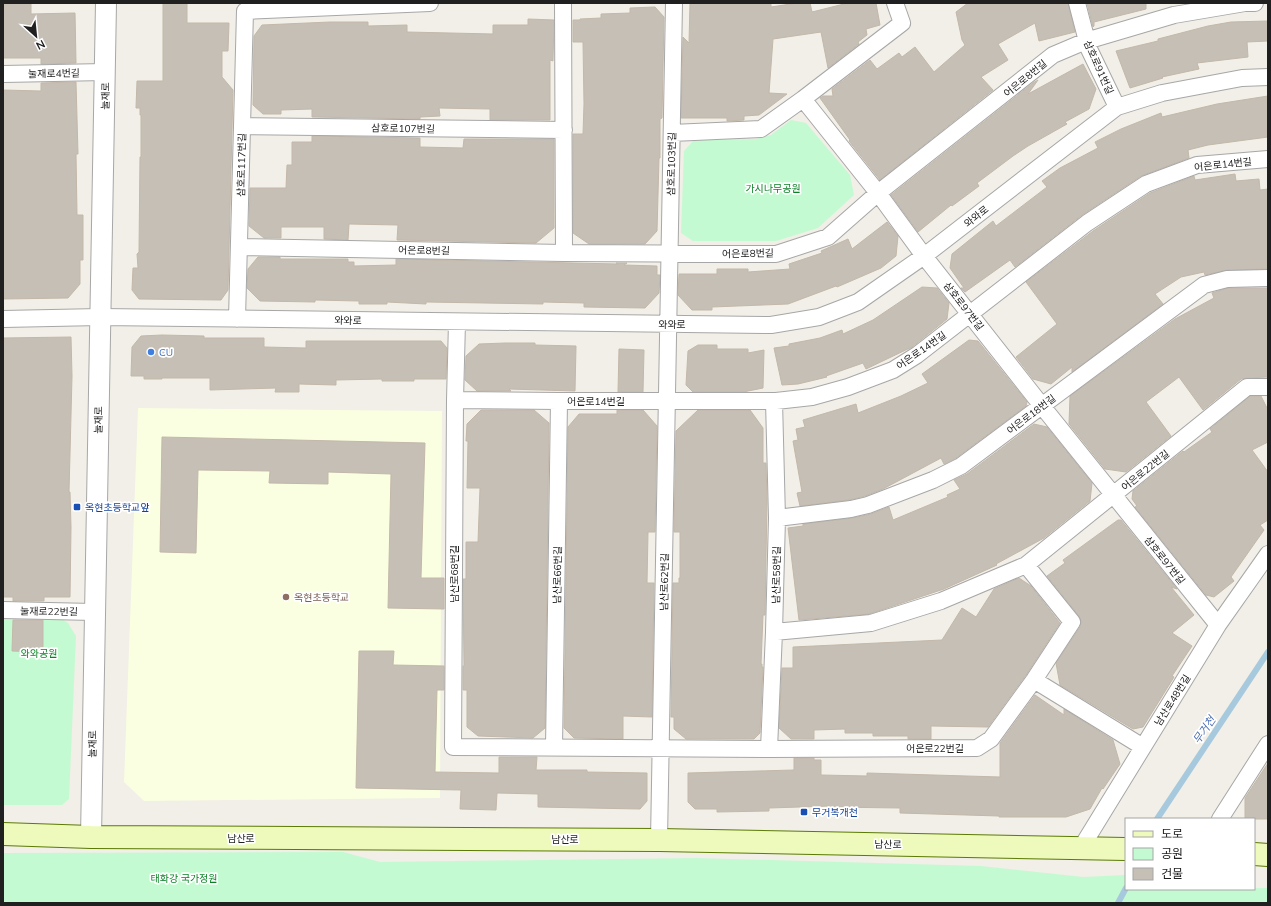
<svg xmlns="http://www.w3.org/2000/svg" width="1271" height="906" viewBox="0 0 1271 906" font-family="Mulish,'Noto Sans KR',sans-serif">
	<rect width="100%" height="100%" fill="#f1efe7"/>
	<path fill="#faffe1" d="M138,408L442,411L440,798L144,801L124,782Z"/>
	<path fill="#c4fad1" d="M791,120L806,123L850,175L854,195L818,228L776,241H693L681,233L684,151L694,140L756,139L771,135Z
		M57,616L68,623L76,636L69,799L62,805H3V617Z
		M343,852L380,862L696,858L981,866L1083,877L1126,875V889L1268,888V903H3V853Z"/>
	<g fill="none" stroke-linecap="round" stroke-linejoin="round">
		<path stroke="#a7c9de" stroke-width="6" d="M1157,819L1268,652
			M1118,903L1126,888"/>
	</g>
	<path fill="#c6bfb6" stroke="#c3b8a9" d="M3,3H31V14L75,13L76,63L41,64V58H3Z
		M163,3H187V23H229L228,51H222V77L233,90L228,290L221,300L139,299L132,290L133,268H138L137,254L139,252L140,157H141V115H140V108H136L137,81H163Z
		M690,3H771V7L797,3H810L812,12L848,3H876L880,25L866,29L867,35L858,42L859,44L828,68L821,32L773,39L769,93L787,94L759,115L744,116V120L727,121V118H681L683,37L689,43Z
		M968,3H1068L1075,32L1039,41L1035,23L998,44L1008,60L981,77L993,90L880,180L849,141L850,140L820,98L823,96H833L832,89L870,60L877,69L899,53L902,57L915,47L934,72L965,45L962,40L956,12Z
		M1087,3H1146V9L1094,22V26L1093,27Z
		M655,7L664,17L662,118L660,119V158H659L657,231L645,244H589L573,233V134H583L584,104L583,42H573V20H580V19L601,18V14L630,13V8Z
		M528,19L554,20L553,61L550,60V120H490V109L439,108L440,116L420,117V119L312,117V109L281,110V114H263L253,105L254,36L262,25L330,22H368V26L407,25V32L493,34V25H528Z
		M1268,21V41L1247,42L1248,57L1197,63L1199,69L1162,77L1163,78L1130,88L1116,51L1158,41V39L1208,26L1231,22Z
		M1083,64L1096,89L1089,109L1065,122L1067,124L1028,146L1013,156L977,183L979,186L952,206L951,205L918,232L891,195L1033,83L1038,80L1028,94Z
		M76,82L78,154H76L77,215H83V260H80V284L68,298L3,299V90L41,91V83Z
		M1268,96V137L1208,145L1188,150L1189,158L1141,176L1082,215L1015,267L1010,260L965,292L961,288H964L950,268L952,254L993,221L996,226L1047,187L1042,181L1060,168L1098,148L1095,142L1121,129L1161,113L1162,117L1217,104Z
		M312,136L420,138V147L463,148L464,139H554V228L536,243L397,240L398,225L349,224L348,240L324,239V227H281V238H264L249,226L250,188H286L287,165H292V142H312Z
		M1235,174L1236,181L1259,179L1260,190L1268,189V269L1227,270L1205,275L1204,272L1181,277L1155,294L1163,304L1072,372V367L1051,384L1033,379L1016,357L1057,324L1026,282L1093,231L1150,193L1194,176L1195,180Z
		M887,222L898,236L896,256L881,268L837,287L836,286L788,304L712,307V310H692L678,295L679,274H717V269H748V272L790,269L789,264L822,253L821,251L848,239L852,249Z
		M258,257H280V259H348V262H354V266L396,265V259L618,264L616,263H627L624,265L657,266V275H660L659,293L645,308L584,307V303L543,302V304L426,302V304L387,302V304H359V301L315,300V302L260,301L247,288L248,269Z
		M922,287L937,288L949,303L947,319L912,347L866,369L863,363L826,376L827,377L798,384L782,385L774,348L789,346V344L820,338L842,330L843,334L873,320Z
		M1228,288H1268V377L1247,378L1241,379L1203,410L1179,377L1146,402L1171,436L1126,472L1105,469L1069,424L1070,396L1175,319L1214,298L1212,293Z
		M162,335L204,336V338H264V347L306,348V341H441L447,348L446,379H414V381H382V379L336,380V385L299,384V392H275L276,388L210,390V378H162V379H144V376H131L132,347L141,336Z
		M71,337L72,376L69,492H70L71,527L70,597H44V601H13V597H3V338Z
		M969,340L978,341L1027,402L1026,406L956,458L944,464L941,458L883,489L865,496L849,500L800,506L797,493L802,492L793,441L798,440L796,429L805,427L803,420L856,404L858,413L901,396L928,383L922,374Z
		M505,343H535V345L576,346L575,391L509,389L511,391H477L465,380L466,356L479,344Z
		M698,345H717V349H748V353L764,350L763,388L743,392H693L686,385L688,351Z
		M619,349L644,350L643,392H618Z
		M1250,396H1261L1268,410V442L1252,450L1268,472V520L1260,525L1264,530L1231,577L1234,581L1214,597L1206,595L1135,507L1137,506L1132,499L1133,491L1183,451L1184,452L1212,432L1210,429Z
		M481,410H534L549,423L545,728L533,738L478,736L467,727V690H463V666H464L463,579H466V542H478L480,488H467L468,441H466L467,424Z
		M617,410H643L657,426L655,532H648L647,583H654L652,717L623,716V739L574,738L564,728L568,427L579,414H617Z
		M698,410H750L763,428V463H766L767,502L765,615H763L761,664H762V667H763L760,733L754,739H686L674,729V717H671L673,583H679V578H680V532H674L676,431Z
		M1034,424L1047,427L1092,483L1090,501L1044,538L996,564L997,565L944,589L869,614L799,620L788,528L803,526V524L853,518L871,514L889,507L893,520L948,497L947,495L960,489L954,480L967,474Z
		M162,437L425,443L421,578H444V609L388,608L391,474L328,472V484L269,483L270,471L198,470L196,553L160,552Z
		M1118,520H1121L1177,589L1171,587L1194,615L1172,633L1192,646L1172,676L1174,677L1143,727L1133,729L1060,685L1056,663L1080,627L1081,621L1079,616L1047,576L1065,563L1063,560Z
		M1019,578L1031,586L1060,623L1026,675L988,727L931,726V739H908V736H873V733H845V729L814,730V739H791L779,728L782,668H793V647L942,640L962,608L976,617L994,589Z
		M13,620H43V652L12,651Z
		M359,651H394L393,665L444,666V690H437L435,772L499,773V757H537L536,770H587V772L647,773V801L640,809L538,807V794L497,793L496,810L460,809L461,790L356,788Z
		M1035,695L1064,715V709L1113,740L1120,764L1103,789L1102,788L1090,809L1066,817H999V816L900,813V808L830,807V806L769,808V811L717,812V809H695L688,802V773L794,770V758H814V760H821V775L867,776V773L1000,777V743Z
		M1268,763V819H1245V798Z"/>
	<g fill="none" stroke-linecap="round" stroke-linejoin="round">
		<g stroke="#a7a7a7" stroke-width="18">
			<path id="minor" d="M563,3L564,253
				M1077,3L1089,49L1117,107
				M3,74L105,72
				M803,99L878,193L924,256L1042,406L1218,625
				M242,126L564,130
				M672,133L761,129L803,99L902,23L895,3
				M239,247L564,253L776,254L828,237L878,193L1053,55L1086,41L1174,15L1245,3H1255
				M3,319L100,317L771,325L819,317L858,302L924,256L1117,107L1162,93L1242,78L1268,77
				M237,319L245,11L430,3
				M457,322L455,400L453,747L769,749L977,748L991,739L1034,680L1072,622L1026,565
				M455,400L559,401H776L812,397L848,387L893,370L917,355L1087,223L1146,184L1197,165L1268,159
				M777,518L851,509L868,505L933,480L961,466L1204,285L1227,279L1268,278
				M3,610L94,612
				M774,632L871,623L941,601L1026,565L1247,387H1268
				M1034,680L1143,747
				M554,748L559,401
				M769,749L774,632L777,518L774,401
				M1220,819L1268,744
				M659,840L674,3
				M1081,848L1218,625L1268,554"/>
		</g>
		<g stroke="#a7a7a7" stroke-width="22">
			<path id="tertiary" d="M91,837L106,3"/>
		</g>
		<g stroke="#5b7a04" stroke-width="24">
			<path id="secondary" d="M3,834L91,837L659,840L1126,849
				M1254,854L1268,855"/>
		</g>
		<use href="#minor" stroke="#fff" stroke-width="16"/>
		<use href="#tertiary" stroke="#fff" stroke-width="20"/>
		<use href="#secondary" stroke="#edfabb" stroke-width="22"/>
	</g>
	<circle fill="#3f7fe0" stroke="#fff" stroke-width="1.5" cx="151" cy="352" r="4"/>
	<g fill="#1a4fb4" stroke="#fff" stroke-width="1.5">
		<rect x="73" y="503" width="8" height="8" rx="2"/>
		<rect x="800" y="808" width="8" height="8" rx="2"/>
	</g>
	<circle fill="#8d6e63" stroke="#fff" stroke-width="1.5" cx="286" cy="597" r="4"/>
	<g text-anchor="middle" stroke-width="3.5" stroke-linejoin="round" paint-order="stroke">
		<g font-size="10" fill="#202020" stroke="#fff">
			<text transform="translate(1099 67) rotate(66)" y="4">삼호로91번길</text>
			<text transform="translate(54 73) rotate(-1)" y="4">눌재로4번길</text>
			<text transform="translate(1025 78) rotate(-39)" y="4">어은로8번길</text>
			<text transform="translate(105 96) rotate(-89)" y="4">눌재로</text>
			<text transform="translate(403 128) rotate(1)" y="4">삼호로107번길</text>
			<text transform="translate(671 164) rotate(-89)" y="4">삼호로103번길</text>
			<text transform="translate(1223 164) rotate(-6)" y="4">어은로14번길</text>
			<text transform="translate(241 165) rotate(-89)" y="4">삼호로117번길</text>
			<text transform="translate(976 216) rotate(-38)" y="4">와와로</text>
			<text transform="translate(424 250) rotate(1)" y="4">어은로8번길</text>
			<text transform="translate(748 253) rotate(-1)" y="4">어은로8번길</text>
			<text transform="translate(964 306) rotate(52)" y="4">삼호로97번길</text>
			<text transform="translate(348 320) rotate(1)" y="4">와와로</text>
			<text x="672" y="328">와와로</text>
			<text transform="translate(921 350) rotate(-35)" y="4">어은로14번길</text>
			<text x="596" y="405">어은로14번길</text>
			<text transform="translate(1031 414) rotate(-37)" y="4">어은로18번길</text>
			<text transform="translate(98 420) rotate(-89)" y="4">눌재로</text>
			<text transform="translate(1145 470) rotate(-39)" y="4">어은로22번길</text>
			<text transform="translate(1165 560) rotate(51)" y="4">삼호로97번길</text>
			<text transform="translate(454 574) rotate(-90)" y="4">남산로68번길</text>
			<text transform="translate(557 575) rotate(-89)" y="4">남산로66번길</text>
			<text transform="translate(776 575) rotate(-89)" y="4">남산로58번길</text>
			<text transform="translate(664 582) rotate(-89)" y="4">남산로62번길</text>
			<text transform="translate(49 611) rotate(1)" y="4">눌재로22번길</text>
			<text transform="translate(1172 700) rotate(-58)" y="4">남산로48번길</text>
			<text transform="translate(92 744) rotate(-89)" y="4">눌재로</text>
			<text x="935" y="752">어은로22번길</text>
			<text x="241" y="842">남산로</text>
			<text x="565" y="843">남산로</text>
			<text transform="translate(888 844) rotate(1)" y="4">남산로</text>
		</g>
		<g font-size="10" fill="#0b8127" stroke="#fff">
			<text x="773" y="192">가시나무공원</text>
			<text x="39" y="657">와와공원</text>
			<text x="184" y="882">태화강 국가정원</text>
		</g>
		<g font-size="10" fill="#366cbe" stroke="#fff" text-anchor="start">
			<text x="159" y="356">CU</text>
		</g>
		<g font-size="10" fill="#164399" stroke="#fff" text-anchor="start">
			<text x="85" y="511">옥현초등학교앞</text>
			<text x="812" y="816">무거복개천</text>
		</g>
		<g font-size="10" fill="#785e54" stroke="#fff" text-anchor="start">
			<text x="294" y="601">옥현초등학교</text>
		</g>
		<g font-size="11" font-style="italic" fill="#4b6eb2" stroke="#fff">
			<text transform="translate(1204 730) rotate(-56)" y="4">무거천</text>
		</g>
	</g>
	<rect width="1271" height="906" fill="none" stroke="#202020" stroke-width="8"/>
	<rect x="1125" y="818" width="130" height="72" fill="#ffffff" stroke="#a6a6a6"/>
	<rect x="1133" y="831" width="20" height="6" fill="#edfabb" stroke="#a6a6a6"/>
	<text x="1161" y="838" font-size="12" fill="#202020">도로</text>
	<rect x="1133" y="848" width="20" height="12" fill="#c4fad1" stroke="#a6a6a6"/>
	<text x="1161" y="858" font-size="12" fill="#202020">공원</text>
	<rect x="1133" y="868" width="20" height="12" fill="#c6bfb6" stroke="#a6a6a6"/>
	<text x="1161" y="878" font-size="12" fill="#202020">건물</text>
	<g transform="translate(36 36) rotate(153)" stroke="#ffffff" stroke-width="3" paint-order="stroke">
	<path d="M0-3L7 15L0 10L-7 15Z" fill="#202020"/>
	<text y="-6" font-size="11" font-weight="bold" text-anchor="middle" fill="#202020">N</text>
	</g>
</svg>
